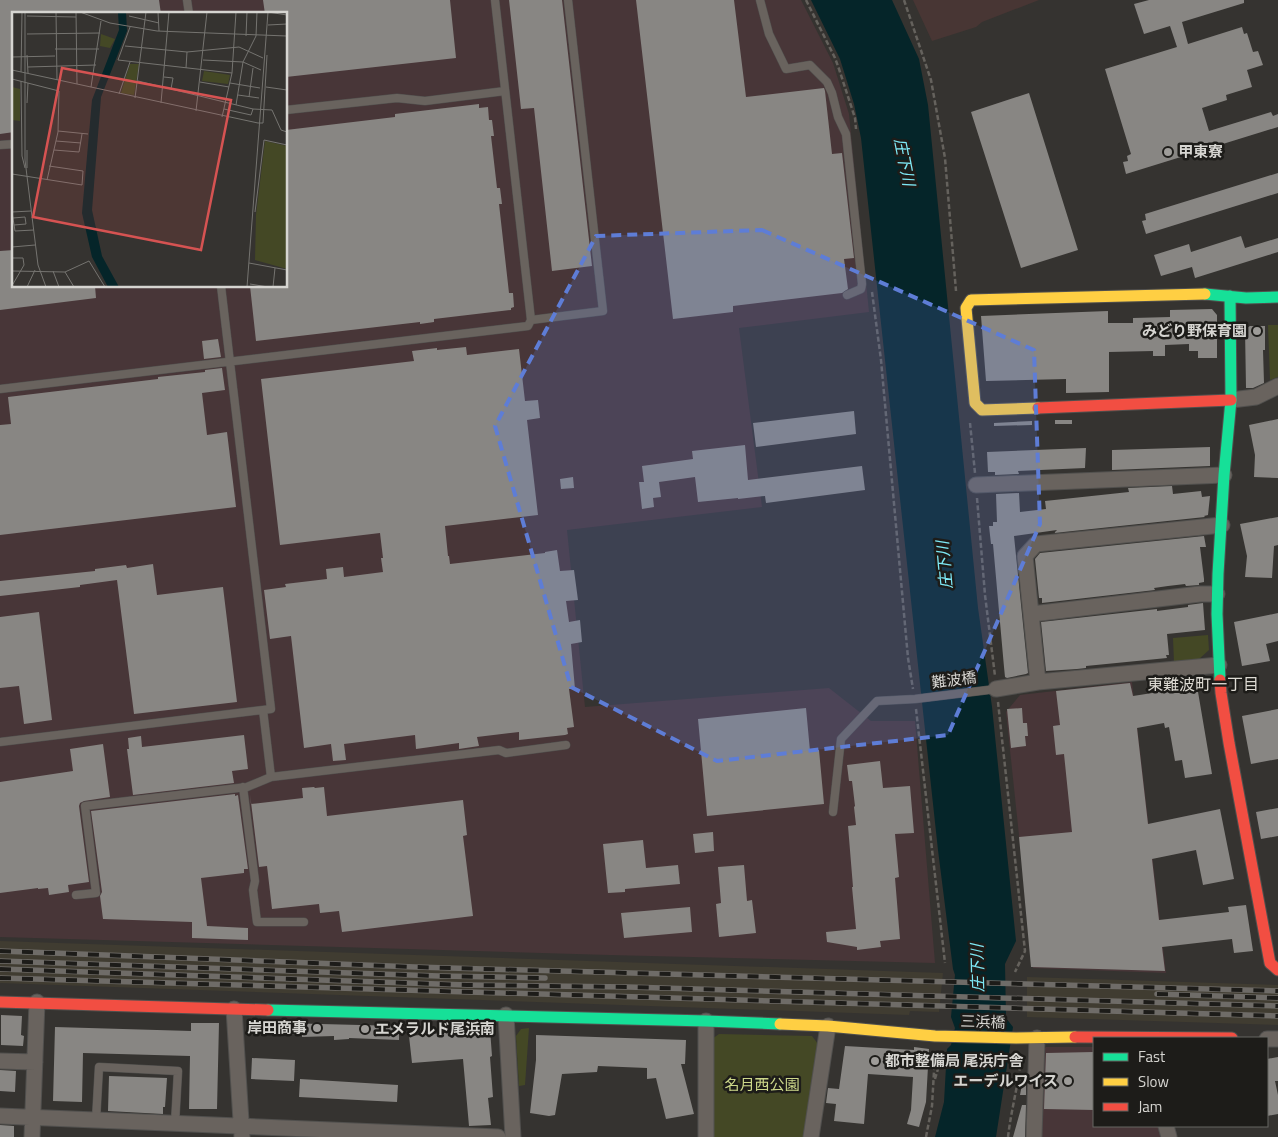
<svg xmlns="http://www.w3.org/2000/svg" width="1278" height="1137" viewBox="0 0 1278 1137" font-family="'Titillium Web','Noto Sans JP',sans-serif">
	<rect width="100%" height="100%" fill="#353330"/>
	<path fill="#403c31" d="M0,941L943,973L939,1012L910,1011L909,1015L0,983Z
		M1027,977L1278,985V1025L1027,1017Z"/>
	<path fill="#483638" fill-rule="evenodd" d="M0,0H801L833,63L849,114L869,312L739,328L762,507L567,530L585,707L829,688L871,721H915L935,963L609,955L0,937ZM14,14H286V286H14Z
		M1132,682L1166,973L1033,968L1006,712L1020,695Z
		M1046,1047H1094V1126H1160L1162,1137H1038L1040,1053Z"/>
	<path fill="#483634" d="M913,0H1039L982,22L976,27L932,41Z"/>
	<path fill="#444825" d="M1268,325H1278V377L1270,380Z
		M1208,635L1209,650L1198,660L1174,663L1173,638Z
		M529,1028L525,1085L519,1086L516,1036L521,1029Z
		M719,1034L812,1036L818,1044L804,1137H713L712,1039Z"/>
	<path fill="#052529" d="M811,0H892L919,59L928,105L978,608L992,707L1016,941L1005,964L1006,1018L1013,1027L996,1137H935L944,1102L947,1049L951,1045L955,1028L951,1017L955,975L953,969L938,850L861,138L854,104L840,59Z"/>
	<path fill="#888683" d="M0,0H159L161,14H14V132L0,134Z
		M263,0H450L456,58L286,77V14H265Z
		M509,0H562L592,266L552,271L534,108L521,109Z
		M636,0H734L746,97L824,88L825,91L832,154L842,153L854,258L844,259L848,289L842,293L733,306V312L673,319Z
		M1149,0H1244V3L1182,22L1188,44L1242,27L1244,34L1247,33L1253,52L1258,51L1263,65L1247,70L1252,87L1226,95L1227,100L1202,108L1209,131L1271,112L1273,116L1278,114V127L1126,174L1123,162L1128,161L1127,156L1131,154L1105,69L1177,47L1170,26L1144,34L1134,4Z
		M1029,93L1078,250L1021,268L971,112Z
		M479,104V108L488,107L489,120H492L494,136H491L497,188H500L502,204H499L509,293H513L514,307L511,308V310L434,319V322L420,324V322L256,341L250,286H286V130L395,117V114Z
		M1278,173V193L1146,234L1142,221L1146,220L1145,214Z
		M1241,236L1245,248L1278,238V252L1195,278L1192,267L1161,276L1154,255L1189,244L1191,252Z
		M14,250V286H95L96,298L0,310V251Z
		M1212,309L1217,315V358H1198V351H1189V344L1165,345V356H1153V351L1109,352V392L1066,393V379L986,381L981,316L1108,311V323H1133V318L1170,317V310Z
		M1250,326H1265V350H1263L1264,383L1253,388H1246L1245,329Z
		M218,339L221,357L204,359L202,341Z
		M466,347L467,355L519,349L525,401L538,400L540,418L527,420L538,515L445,526L448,556H449L450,564L545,553V552L557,550L560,571L574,570L578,600L566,601L569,622L580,620L582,642L571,644L575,689H569L574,727L567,728L568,734L565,735L519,740V732L477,737L479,746L459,749V743L416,749L415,735L344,744L346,760L333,761L331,744L304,748L291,636L270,639L264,590L286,587L285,584L327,579L326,569L343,567L344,577L383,572L381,558H383L380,533L280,545L261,379L414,361L412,351L437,348V350Z
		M222,368L225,390L202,393L207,435L227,432L236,507L0,535V425L11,424L8,397L158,379V377L205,372V370Z
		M854,411L856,434L756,447L753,423Z
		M1278,419V478L1254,477L1255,455L1249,425Z
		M1055,420H1072V424H1055Z
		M1032,421V425L994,426V423Z
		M745,445L748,480L862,466L865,490L766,503L765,496L738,499V498L698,502L695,477L659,482L661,497L653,498L654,507L642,509L639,482H644L642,466L693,459L692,451Z
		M1210,447V466L1112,470V450Z
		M1086,448L1085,468L1018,471L1019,474L995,475V472H988L987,452Z
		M573,477L574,488L561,489L560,479Z
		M1172,486L1173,494L1201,491L1202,497L1210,496L1208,515L1204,516L1205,517L1054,533L1057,530L1014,536L1028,673L1026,674L1007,678L1005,677L1004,667L993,544H991L989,526H993V522H997L996,494L1019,493L1020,512L1046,509L1045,501L1129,492L1128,488Z
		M1278,517V545L1274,546L1272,578L1245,577L1247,556L1240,524Z
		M1204,536L1206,547H1200L1204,579V582L1199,583V585L1186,586L1185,584L1168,586L1154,588L1155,590L1042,603V598H1039L1035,559L1040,553Z
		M153,564L157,595L223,587L237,702L134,714L117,580L80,585V587L0,596V581L95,571V569L126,565L127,568Z
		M1203,603L1205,630L1167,634L1169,655H1166L1167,658L1086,666V668L1077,669L1046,671L1041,622L1157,609V611L1188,607V605Z
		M39,612L52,720L24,724L19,686L0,688V617Z
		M1278,613V641L1266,644L1270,661L1242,666L1234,622Z
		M1130,683L1133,696L1197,686L1212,774L1185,778L1182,760L1175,761L1169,727L1165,728L1164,723L1137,728L1148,824L1220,809L1234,879L1203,885L1196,850L1152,859L1159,920L1229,912L1228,907L1246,905L1253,951L1234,953L1232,939L1162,947L1165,971L1031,967L1019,837L1072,832L1064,754L1056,755L1053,726L1060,725L1056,691Z
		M806,708L810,751L819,750L824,804L707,816L698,719Z
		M1022,708L1023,723H1027L1028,736H1025L1026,746L1011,748L1007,709Z
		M1278,709V759L1251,764L1242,716Z
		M244,735L248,769L232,771L234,783L133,795L127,749H129L128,738L141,736L142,747Z
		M103,744L110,797L84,801L80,803L79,806L89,882L68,885L69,892L49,895L48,888L38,889V888L0,893V782L73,771L70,749Z
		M880,761L883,788L910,786L914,833L895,834L899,877L895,878L900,939L880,941L881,947L857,950V947L827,942L826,932L856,929L852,887H853L848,826L856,825L854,807L855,806L852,781H849L847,765Z
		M314,787L315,788L324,787L327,816L463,800L467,835L463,836L473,916L342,932L339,911L320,913L319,904L272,909L267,866L259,867L250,794L251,804L303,798L302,788Z
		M235,794V796L238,795L248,869H244V873L201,878L207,926L248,928V940L192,938V922L103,919L100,896L102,892L91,811Z
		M1278,808V836L1261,839L1256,812Z
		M713,832L714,851L695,853L693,834Z
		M643,840L646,868L678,865L680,884L625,889V892L608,893L603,844Z
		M744,865L747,901L752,900L756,933L719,937L716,904L721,903L718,867Z
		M690,907L692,932L624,938L621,913Z
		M1,1015L22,1016L21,1035L24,1036L23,1046L1,1045Z
		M191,1023H219L217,1109H189L190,1056L83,1053L82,1102L53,1101L55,1027L191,1031Z
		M282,1023L399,1026V1040L349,1038V1039L334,1040V1036L302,1037V1035H282Z
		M490,1029L492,1056L490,1057L493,1097L488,1098L491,1125L469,1126L463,1059L412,1063L409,1036Z
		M536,1035L686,1040L685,1064H681L694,1114L666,1119L656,1078L647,1079V1068L598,1066L597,1072L562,1074L555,1115L549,1116L530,1113L536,1060Z
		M845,1046L914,1050V1047L929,1049L926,1102L919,1127L907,1124L911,1110L913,1077L868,1074L864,1124L834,1121L836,1104L826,1103L828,1088L839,1089Z
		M1094,1052V1110L1044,1109L1046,1053Z
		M1278,1057V1081H1275L1278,1095V1114L1267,1116V1059Z
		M252,1058L295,1060L294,1081L251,1079Z
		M0,1070L16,1071L15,1092L0,1091Z
		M109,1076L167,1078L165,1107H163V1114L108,1111Z
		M300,1079L398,1085L397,1102L299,1097Z
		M1023,1079H1026V1095H1020Z
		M1022,1105H1026L1025,1137H1013Z
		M0,1125L14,1126V1137H0Z"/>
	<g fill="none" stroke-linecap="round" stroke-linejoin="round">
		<g stroke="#51504e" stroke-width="9">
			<path id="lane" d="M187,0L189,14
				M495,0L531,320L603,311L568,0
				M760,0L769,34L786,69L810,65L827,82L832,93L838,117L846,134L862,284L861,289L847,295
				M286,110L397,98L425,101L505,91
				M0,145L14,144
				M0,389L528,326L531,320
				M263,710L271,777L499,750L506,753L566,745
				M0,742L271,709L221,286
				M243,787L255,881L253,890L257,922H304
				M833,812L841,739L877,701L915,699L996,689
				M76,895L96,893L85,806L247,787L271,777
				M96,1120L99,1067L178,1071L175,1123"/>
		</g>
		<g stroke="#51504e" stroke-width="17">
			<path id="street" d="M1231,400L1256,397L1278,386
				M976,485L1224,475
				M1032,614L1200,594H1217
				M1038,682L1025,556L1036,544L1222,525
				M996,689L1038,682L1219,665
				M234,1009L242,1137
				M506,1015L513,1137
				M1267,1039H1278
				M0,1061L35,1062
				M0,1116L498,1137
				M1166,1126L1169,1137
				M32,1137L37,1002
				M706,1137V1021
				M811,1137L828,1026
				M1034,1137L1037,1038"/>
		</g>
		<g stroke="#51504e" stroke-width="13">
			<path id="fast" d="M1205,294L1246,298L1278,297
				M1220,680L1217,614L1218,574L1224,475L1231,400L1230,296
				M268,1010L706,1021L780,1024"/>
		</g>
		<g stroke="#51504e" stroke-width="13">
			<path id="slow" d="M1038,408L982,410L975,403L966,308L971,300L1205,294
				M780,1024L828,1026L935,1036L1016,1038L1075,1037"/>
		</g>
		<g stroke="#51504e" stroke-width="13">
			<path id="jam" d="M1038,408L1231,400
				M1220,680L1221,693L1229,743L1270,963L1278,970
				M0,1002L268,1010
				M1075,1037L1232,1038"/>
		</g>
		<path stroke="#65625d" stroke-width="2.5" stroke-dasharray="5 2.5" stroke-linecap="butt" d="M806,0L835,58L839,69L855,118L856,129
			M904,0L931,80L945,158L956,291
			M872,292L881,360L908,658L913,689
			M970,423L975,473
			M977,498L985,595L995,676
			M998,702L1025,951L1015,972
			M916,709L945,963
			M935,1079L940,1062V1053
			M926,1137L932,1106L935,1054
			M1008,1137C1011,1110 1019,1083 1021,1056"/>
		<use href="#lane" stroke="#69635e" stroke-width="8"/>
		<use href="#street" stroke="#69635e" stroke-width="15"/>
		<use href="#fast" stroke="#16e098" stroke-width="11"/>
		<use href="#slow" stroke="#ffcf43" stroke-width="11"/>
		<use href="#jam" stroke="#f24e42" stroke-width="11"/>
		<g stroke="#6f6c68" stroke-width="5.5">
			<path id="rail" d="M0,951L415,967L1278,991
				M0,961L439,976L545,978
				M0,969L467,985L628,987L1278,1006
				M0,978L1278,1016
				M1157,994L1278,998"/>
		</g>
		<use href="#rail" stroke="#1d1c19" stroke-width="4" stroke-dasharray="11" stroke-linecap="butt"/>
	</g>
	<path fill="#5e7dd6" fill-opacity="0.2" stroke="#5e7dd6" stroke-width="4" stroke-dasharray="10 6" stroke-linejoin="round" d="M762,230L1034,350L1040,524L948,735L717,761L571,687L495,426L596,236Z"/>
	<g fill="#9e9c99" stroke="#1d1c19" stroke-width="2">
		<circle cx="1168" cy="152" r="5"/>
		<circle cx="1257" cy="331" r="5"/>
		<circle cx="317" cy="1028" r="5"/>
		<circle cx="365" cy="1029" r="5"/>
		<circle cx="875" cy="1061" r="5"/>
		<circle cx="1068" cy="1081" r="5"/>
	</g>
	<g text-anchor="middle" stroke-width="5" stroke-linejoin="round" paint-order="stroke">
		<g font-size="15" font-weight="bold" fill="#d6d5d1" stroke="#1d1c19" text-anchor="start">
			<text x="1178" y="157">甲東寮</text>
			<text x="1247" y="336" text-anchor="end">みどり野保育園</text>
			<text x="307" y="1033" text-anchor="end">岸田商事</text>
			<text x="375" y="1034">エメラルド尾浜南</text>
			<text x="885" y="1066">都市整備局 尾浜庁舎</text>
			<text x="1058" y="1086" text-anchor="end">エーデルワイス</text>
		</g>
		<g font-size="15" fill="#d6d5d1" stroke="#1d1c19">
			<text transform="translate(954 680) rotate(-7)" y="5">難波橋</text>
			<text transform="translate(983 1022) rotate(2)" y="5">三浜橋</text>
		</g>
		<g font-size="15" fill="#cdd88a" stroke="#1d1c19">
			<text x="762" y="1090">名月西公園</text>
		</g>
		<g font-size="16" font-style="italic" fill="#7ee9f6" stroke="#1d1c19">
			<text transform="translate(905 162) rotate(79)" y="6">庄下川</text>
			<text transform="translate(944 565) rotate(-95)" y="6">庄下川</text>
			<text transform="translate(977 968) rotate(-91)" y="6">庄下川</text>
		</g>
		<g font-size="16" fill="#dddad3" stroke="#1d1c19">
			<text x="1203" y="690">東難波町一丁目</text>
		</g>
	</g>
	<g transform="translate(12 12)">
		<rect width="275" height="275" fill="#353330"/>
		<path d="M89,22L103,27L98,36L88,34ZM118,52H127L122,83L109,81ZM192,59L218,63L216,72L190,69ZM0,75L8,77V109L0,108ZM253,129L275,134V257L243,248L244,203Z" fill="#444825"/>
		<path d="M106,0H114L115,19L89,85L80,198L90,244L107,275H96L80,245L70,201L80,88L107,18Z" fill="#052529"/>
		<path fill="none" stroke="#757470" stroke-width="1" d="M13,0V148L26,253L34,275M44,0L45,68M64,0L65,72M68,0L98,11L145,19L275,24M146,0L147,19M256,0L275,3M15,4L64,5M117,4L147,11M256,13L275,12M118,15L106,48L220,61M15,22L88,21M234,24L235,0M244,24L245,0M113,34L175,40L227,35L251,46M43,37H87M15,43L16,61M0,45L43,44M191,48L231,50L249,58M16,55L84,53M174,56L175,40M0,58L246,111M9,60L10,0M152,65L161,66L159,77M0,67L47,79L46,120L35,168M9,69L10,144L13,156M126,69L241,97L260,98L269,118L275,120M188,70L217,75M218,71L248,76M79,75L89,9M254,75L275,78M107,82L118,50M226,83L247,86M237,85L241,56M123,86L134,0M15,91L16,71M149,91L157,0M224,93L231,50L244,24M212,97L239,103L241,97M184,99L195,0M210,105L220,61L224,0M246,111H251L255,43M46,119L76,122M252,128L275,133M44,129L69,131M42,138L67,140L70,122M15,156V138M0,162L70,173L71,159L37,154M0,200L3,219L22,218M0,200L19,199M243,200L252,128M1,206L13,205L14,212L2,213M0,235L23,233M0,246H11L12,253L1,272M237,251L275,258M0,259L53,260L77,249L93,275M41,259L47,275M53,260L62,275M238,272L256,275M15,275L23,258M235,275L256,0M261,275L263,256"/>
		<path fill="#d65352" fill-opacity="0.15" stroke="#d65352" stroke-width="2.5" d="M50,56L219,88L189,238L21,205Z"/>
		<rect width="275" height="275" fill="none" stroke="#d6d5d1" stroke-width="2.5"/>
	</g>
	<rect x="1093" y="1037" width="175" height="90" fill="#1d1c19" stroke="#676663"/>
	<rect x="1103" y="1053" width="25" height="8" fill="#16e098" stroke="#676663"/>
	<text x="1138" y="1062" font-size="15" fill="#d6d5d1">Fast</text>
	<rect x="1103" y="1078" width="25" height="8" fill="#ffcf43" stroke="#676663"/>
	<text x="1138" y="1087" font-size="15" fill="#d6d5d1">Slow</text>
	<rect x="1103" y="1103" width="25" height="8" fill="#f24e42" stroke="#676663"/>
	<text x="1138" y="1112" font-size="15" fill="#d6d5d1">Jam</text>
</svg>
